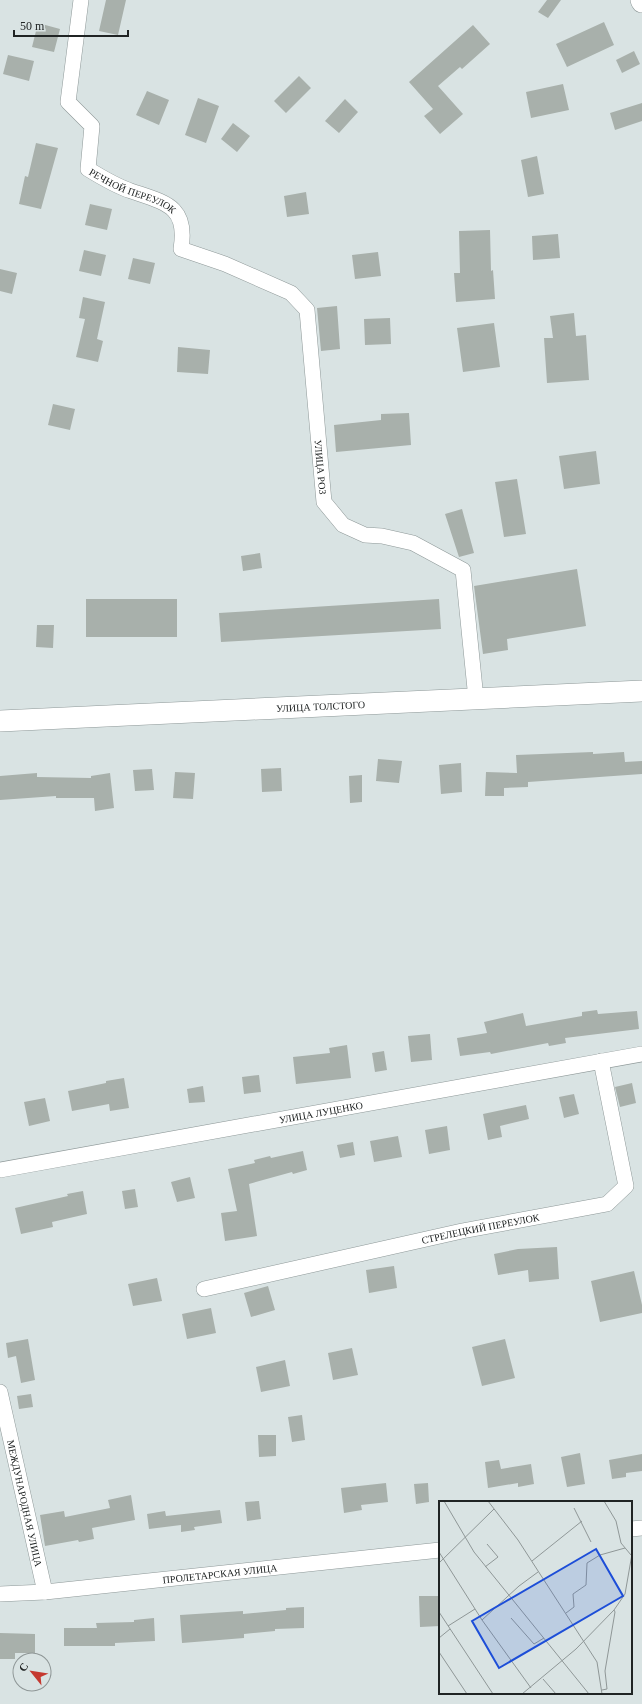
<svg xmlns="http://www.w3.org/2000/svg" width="642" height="1704" viewBox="0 0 642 1704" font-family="'Times New Roman',serif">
	<rect width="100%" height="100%" fill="#d9e3e3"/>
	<path fill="#a8b0ab" d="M106,0H126L118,35L99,31Z
		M547,0H561L548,18L538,12Z
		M604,22L614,45L567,67L556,44Z
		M38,23L60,29L54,52L32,47Z
		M473,25L490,44L462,69L460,67L438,86L463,114L440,134L424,116L433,109L409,82Z
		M634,51L640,64L622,73L616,60Z
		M8,55L34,61L29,81L3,74Z
		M299,76L311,88L286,113L274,101Z
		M563,84L569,110L531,118L526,92Z
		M147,91L169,100L159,125L136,115Z
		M198,98L219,106L206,143L185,135Z
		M345,99L358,112L339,133L325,121Z
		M642,103V121L615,130L610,113Z
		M233,123L250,136L237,152L221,139Z
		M36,143L58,148L41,209L19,204L25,176L28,177Z
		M537,156L544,194L528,197L521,160Z
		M306,192L309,214L287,217L284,196Z
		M90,204L112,209L107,230L85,225Z
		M490,230L491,271L493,270L495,299L456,302L454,273H460L459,231Z
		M558,234L560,258L533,260L532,236Z
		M84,250L106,255L101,276L79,271Z
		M378,252L381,276L355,279L352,255Z
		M133,258L155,263L150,284L128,279Z
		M0,269L17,273L12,294L0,291Z
		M83,297L105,302L97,339L103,341L98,362L76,357L85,319L79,318Z
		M337,306L340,349L321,351L317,308Z
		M574,313L576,336L586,335L589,380L547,383L544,338H553L550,316Z
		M390,318L391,344L365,345L364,319Z
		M494,323L500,367L463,372L457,328Z
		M178,347L210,350L208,374L177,372Z
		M53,404L75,409L70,430L48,425Z
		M409,413L411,445L336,452L334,425L381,420V414Z
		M596,451L600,484L564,489L559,456Z
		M517,479L526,534L504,537L495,482Z
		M462,509L474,553L459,557L445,514Z
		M260,553L262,568L243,571L241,556Z
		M577,569L586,626L507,639L508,650L483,654L474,586Z
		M86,599H177V637H86Z
		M439,599L441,629L221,642L219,613Z
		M37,625H54L53,648L36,647Z
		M593,752V754L624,752L625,762L642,761V774L528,782V787L504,788V796H485L486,772L517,773L516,755Z
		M378,759L402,761L399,783L376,781Z
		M461,763L462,792L441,794L439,765Z
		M281,768L282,791L262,792L261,769Z
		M152,769L154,790L135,791L133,770Z
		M175,772L195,773L193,799L173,798Z
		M37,773V777L91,778V776L110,773L114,808L95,811L94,798H56V796L0,800V776Z
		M362,775V802L350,803L349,776Z
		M597,1010L598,1014L637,1011L639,1029L565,1038L566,1043L549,1046L548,1043L491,1054L490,1052L460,1056L457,1038L487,1033L484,1022L523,1013L526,1026L582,1016V1012Z
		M430,1034L432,1060L411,1062L408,1036Z
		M347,1045L351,1078L296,1084L293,1057L330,1053L329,1048Z
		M384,1051L387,1070L375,1072L372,1053Z
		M259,1075L261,1092L244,1094L242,1077Z
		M124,1078L129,1108L110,1111L109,1104L72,1111L68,1091L106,1083V1081Z
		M632,1083L636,1103L620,1107L615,1087Z
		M203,1086L205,1102L189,1103L187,1089Z
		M574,1094L579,1114L564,1118L559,1097Z
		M45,1098L50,1121L29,1126L24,1102Z
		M526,1105L529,1119L500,1126L502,1137L488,1140L483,1114Z
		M447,1126L450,1150L429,1154L425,1130Z
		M398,1136L402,1157L374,1162L370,1141Z
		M353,1142L355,1155L340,1158L337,1145Z
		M303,1151L307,1170L293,1174L292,1172L249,1184L257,1236L225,1241L221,1213L237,1211L228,1169L255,1163L254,1160L270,1156L271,1158Z
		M190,1177L195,1198L177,1202L171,1182Z
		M135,1189L138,1207L125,1209L122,1191Z
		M83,1191L87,1214L52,1222L53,1227L21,1234L15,1208L68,1196L67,1194Z
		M557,1247L559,1279L529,1282L528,1270L498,1275L494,1254L518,1249Z
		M394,1266L397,1288L369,1293L366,1270Z
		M634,1271L642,1305V1313L600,1322L591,1281Z
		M157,1278L162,1301L133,1306L128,1284Z
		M268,1286L275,1310L251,1317L244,1293Z
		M211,1308L216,1333L187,1339L182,1314Z
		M28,1339L35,1380L21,1383L16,1356L8,1358L6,1343Z
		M505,1339L515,1378L482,1386L472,1347Z
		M352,1348L358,1375L333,1380L328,1353Z
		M285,1360L290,1386L261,1392L256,1367Z
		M31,1394L33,1407L19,1409L17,1396Z
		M302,1415L305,1440L292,1442L288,1417Z
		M258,1435H276V1456L259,1457Z
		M580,1453L585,1484L567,1487L561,1457Z
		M642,1454V1471L626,1473V1477L612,1479L609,1460Z
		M499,1460L501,1469L531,1464L534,1484L518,1487V1483L488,1488L485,1462Z
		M386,1483L388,1502L361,1505L362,1510L344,1513L341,1488Z
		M428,1483L429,1502L416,1504L414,1484Z
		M131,1495L135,1520L92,1528L94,1539L79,1542L78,1540L45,1546L40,1515L64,1511L65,1517L110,1508L108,1500Z
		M259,1501L261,1519L247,1521L245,1502Z
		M220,1510L222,1523L194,1527L195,1530L181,1532V1525L149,1529L147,1514L165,1511L166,1516Z
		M419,1596H440V1626L420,1627Z
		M304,1607V1628L275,1629V1631L244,1634V1638L182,1643L180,1615L243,1611V1614L286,1610V1608Z
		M154,1618L155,1641L115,1643V1646H64V1628H97L96,1623L134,1622V1620Z
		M0,1633L35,1634V1653H15V1659H0Z"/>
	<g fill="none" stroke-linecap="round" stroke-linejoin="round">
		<g stroke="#8e9898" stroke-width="16">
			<g id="street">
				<path id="s1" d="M81,0L68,102L92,126L88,169C101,177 116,186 131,191C166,203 188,206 181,249L225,264L291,293L307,310L324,502L343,525L365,535L382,536L413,543L463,570L476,699"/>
				<path id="s2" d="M0,1170L642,1054"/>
				<path id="s3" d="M204,1289L462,1231L607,1204L626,1186L601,1061"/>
				<path id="s4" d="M0,1392L45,1592"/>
				<path d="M631,1529L642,1528"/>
				<path id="s5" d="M0,1594L45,1592L440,1550"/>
			</g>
		</g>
		<g stroke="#8e9898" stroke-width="22">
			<g id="secondary">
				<path d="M641,0L642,2"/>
				<path id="s6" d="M0,721L642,691"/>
			</g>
		</g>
		<use href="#street" stroke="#fff" stroke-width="15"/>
		<use href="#secondary" stroke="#fff" stroke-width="21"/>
	</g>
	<g text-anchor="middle" stroke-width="3" stroke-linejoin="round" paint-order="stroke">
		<g font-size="10" fill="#202424" stroke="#d9e3e3">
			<text dy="4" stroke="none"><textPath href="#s1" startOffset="230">РЕЧНОЙ ПЕРЕУЛОК</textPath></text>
			<text dy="4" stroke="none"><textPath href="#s1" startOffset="616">УЛИЦА РОЗ</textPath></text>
			<text dy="4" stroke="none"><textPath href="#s6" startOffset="321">УЛИЦА ТОЛСТОГО</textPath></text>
			<text dy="4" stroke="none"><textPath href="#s2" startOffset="326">УЛИЦА ЛУЦЕНКО</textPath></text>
			<text dy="4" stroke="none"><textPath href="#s3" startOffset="283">СТРЕЛЕЦКИЙ ПЕРЕУЛОК</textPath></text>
			<text dy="4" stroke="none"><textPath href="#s4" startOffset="114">МЕЖДУНАРОДНАЯ УЛИЦА</textPath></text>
			<text dy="4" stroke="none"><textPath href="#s5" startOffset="221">ПРОЛЕТАРСКАЯ УЛИЦА</textPath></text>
		</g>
	</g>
	<g transform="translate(439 1501)">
		<rect width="193" height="193" fill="#d9e3e3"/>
		<path fill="none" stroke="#8f9797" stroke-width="1" d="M5,0L35,51L150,193M49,0L79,39L158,161L163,193M165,0L177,20L182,42L192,54M135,7L152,41M0,51L43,119L92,187M93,60L143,20M0,62L55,8M46,66L59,56L48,43M0,111L54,193M127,112L135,106L134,93L147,84L148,62L161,54L186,47M72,117L95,143L105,137M43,119L80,85L99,71M9,125L36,108M0,137L11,128M0,151L28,193M104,178L117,193M163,189L168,188L166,170L176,111L175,109M83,193L137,148L175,109L186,93L193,53"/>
		<path fill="#1d4ed8" fill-opacity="0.15" stroke="#1d4ed8" stroke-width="2" d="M157,48L184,95L60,167L33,120Z"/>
		<rect width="193" height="193" fill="none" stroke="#202424" stroke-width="2"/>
	</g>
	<g transform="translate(32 1672) rotate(300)"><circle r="19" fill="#d9e3e3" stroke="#8f9797"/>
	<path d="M0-3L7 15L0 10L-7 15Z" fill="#c5382f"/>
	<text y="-6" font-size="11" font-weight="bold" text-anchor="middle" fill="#202424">С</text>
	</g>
	<path d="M14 30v6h114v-6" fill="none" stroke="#202424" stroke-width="2"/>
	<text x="20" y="30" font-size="12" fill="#202424" stroke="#d9e3e3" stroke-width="3" paint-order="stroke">50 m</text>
</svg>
